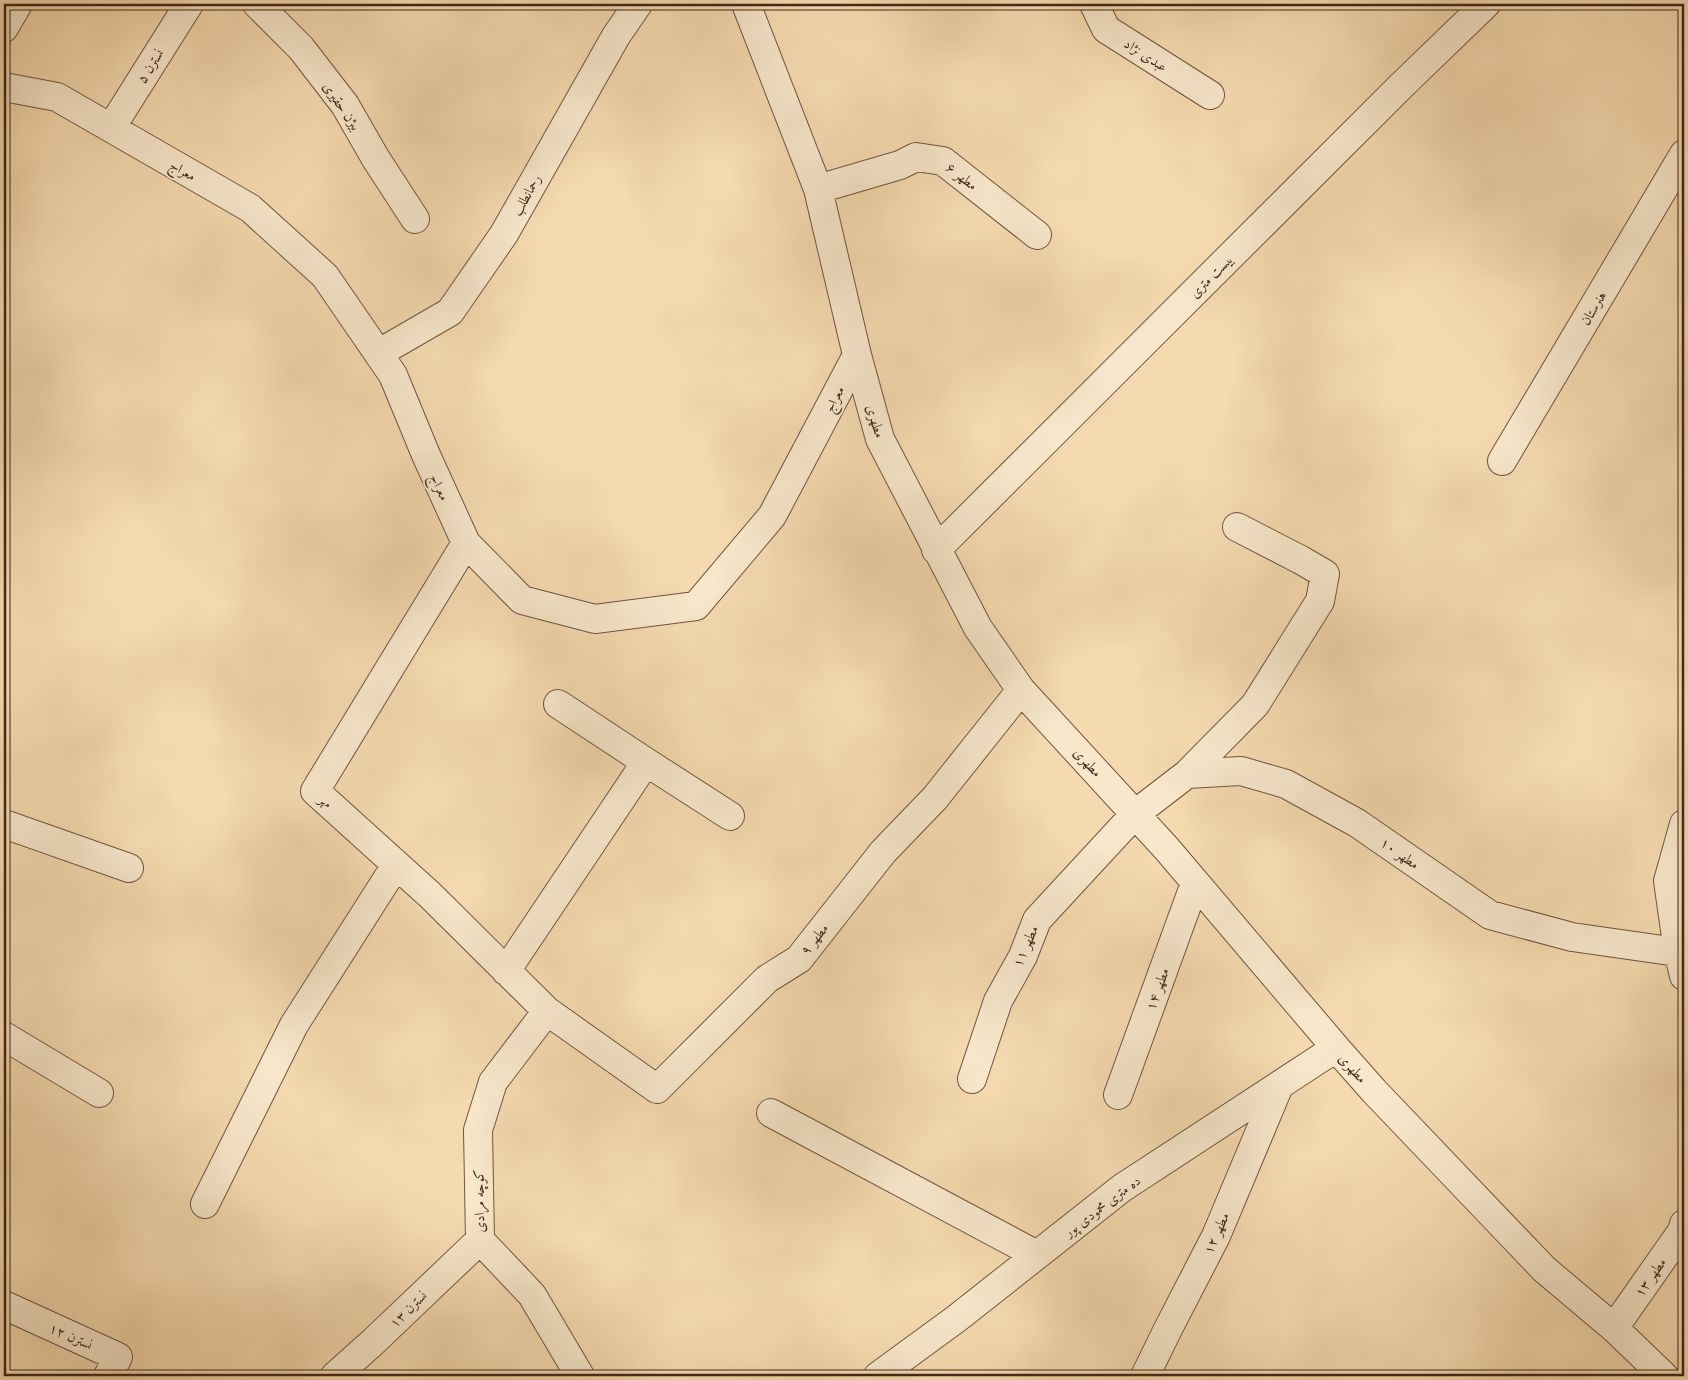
<svg xmlns="http://www.w3.org/2000/svg" width="1688" height="1380" viewBox="0 0 1688 1380" font-family="'Libre Caslon Text',Amiri,serif">
	<rect width="100%" height="100%" fill="#f5daaf"/>
	<filter id="stains"><feTurbulence type="fractalNoise" baseFrequency=".004" numOctaves="4"/><feColorMatrix values="0 0 0 0 .2 0 0 0 0 .09 0 0 0 0 .02 0 0 0 .5 -.17"/></filter>
	<radialGradient id="worn" r=".72"><stop offset=".6" stop-color="#630" stop-opacity="0"/><stop offset="1" stop-color="#630" stop-opacity=".3"/></radialGradient>
	<g fill="none" stroke-linecap="round" stroke-linejoin="round">
		<g stroke="#6f5440" stroke-width="30">
			<path id="minor" d="M257,4L301,48L345,105L376,159L415,219
				M746,4L818,189L857,355L880,439L978,628L1021,690L1167,849L1336,1048L1374,1091L1544,1269L1614,1328L1664,1376
				M1094,4L1106,29L1210,95
				M4,28L18,4
				M4,87L57,97L250,208L325,276L393,375L426,455L466,543L522,600L595,619L696,606L772,516L857,355
				M111,128L189,4
				M818,189L900,165L916,157L943,161L1037,235
				M379,353L450,312L504,234L616,36L638,4
				M1502,461L1684,154
				M466,543L315,791L430,895L547,1011L657,1089L767,979L799,959L883,852L935,798L1021,690
				M936,550L1400,87L1486,4
				M558,704L646,762
				M1187,774L1255,705L1320,601L1325,574L1301,560L1237,527
				M4,824L129,868
				M1684,824L1668,881L1678,951L1684,976
				M506,971L646,762L730,816
				M547,1011L493,1082L478,1130L480,1240L532,1295L580,1376
				M4,1036L99,1093
				M972,1079L998,1001L1023,956L1037,920L1135,814L1187,774L1241,771L1286,784L1357,823L1490,915L1572,937L1684,953
				M1118,1095L1195,883
				M771,1113L1037,1255
				M205,1204L294,1025L396,865
				M4,1305L118,1357L108,1376
				M1614,1328L1682,1231L1684,1224
				M335,1376L373,1342L480,1240
				M878,1376L956,1319L1122,1188L1336,1048
				M1145,1376L1168,1329L1216,1236L1279,1086"/>
		</g>
		<use href="#minor" stroke="#f8e7cb" stroke-width="28"/>
	</g>
	<g text-anchor="middle" stroke-width="4" stroke-linejoin="round" paint-order="stroke">
		<g font-size="14" fill="#42271b" stroke="#f8e7cb">
			<text transform="translate(1146 55) rotate(33)" y="5">عبدی نژاد</text>
			<text transform="translate(150 66) rotate(-58)" y="5">نسترن ۵</text>
			<text transform="translate(342 106) rotate(56)" y="5">بیژن حقیری</text>
			<text transform="translate(183 170) rotate(30)" y="5">معراج</text>
			<text transform="translate(962 176) rotate(38)" y="5">مطهر ۶</text>
			<text transform="translate(526 195) rotate(-61)" y="5">رحمانطلب</text>
			<text transform="translate(1211 276) rotate(-45)" y="5">بیست متری</text>
			<text transform="translate(1593 308) rotate(-59)" y="5">هنرستان</text>
			<text transform="translate(834 399) rotate(-62)" y="5">معراج</text>
			<text transform="translate(876 421) rotate(73)" y="5">مطهری</text>
			<text transform="translate(440 487) rotate(65)" y="5">معراج</text>
			<text transform="translate(1088 762) rotate(47)" y="5">مطهری</text>
			<text transform="translate(326 801) rotate(42)" y="5">مهر</text>
			<text transform="translate(1400 853) rotate(35)" y="5">مطهر ۱۰</text>
			<text transform="translate(814 939) rotate(-52)" y="5">مطهر ۹</text>
			<text transform="translate(1025 946) rotate(-66)" y="5">مطهر ۱۱</text>
			<text transform="translate(1157 989) rotate(-70)" y="5">مطهر ۱۴</text>
			<text transform="translate(1353 1068) rotate(48)" y="5">مطهری</text>
			<text transform="translate(479 1201) rotate(-91)" y="5">کوچه مرادی</text>
			<text transform="translate(1102 1206) rotate(-37)" y="5">ده متری محمودی پور</text>
			<text transform="translate(1216 1233) rotate(-66)" y="5">مطهر ۱۲</text>
			<text transform="translate(1650 1277) rotate(-55)" y="5">مطهر ۱۳</text>
			<text transform="translate(408 1309) rotate(-44)" y="5">نسترن ۱۳</text>
			<text transform="translate(71 1336) rotate(24)" y="5">نسترن ۱۲</text>
		</g>
	</g>
	<rect width="1688" height="1380" fill="none" stroke="#f5daaf" stroke-width="20"/>
	<rect x="5" y="5" width="1678" height="1370" fill="none" stroke="#42271b" stroke-width="2.5"/>
	<rect x="10" y="10" width="1668" height="1360" fill="none" stroke="#42271b"/>
	<rect width="100%" height="100%" filter="url(#stains)"/>
	<rect width="100%" height="100%" fill="url(#worn)"/>
</svg>
